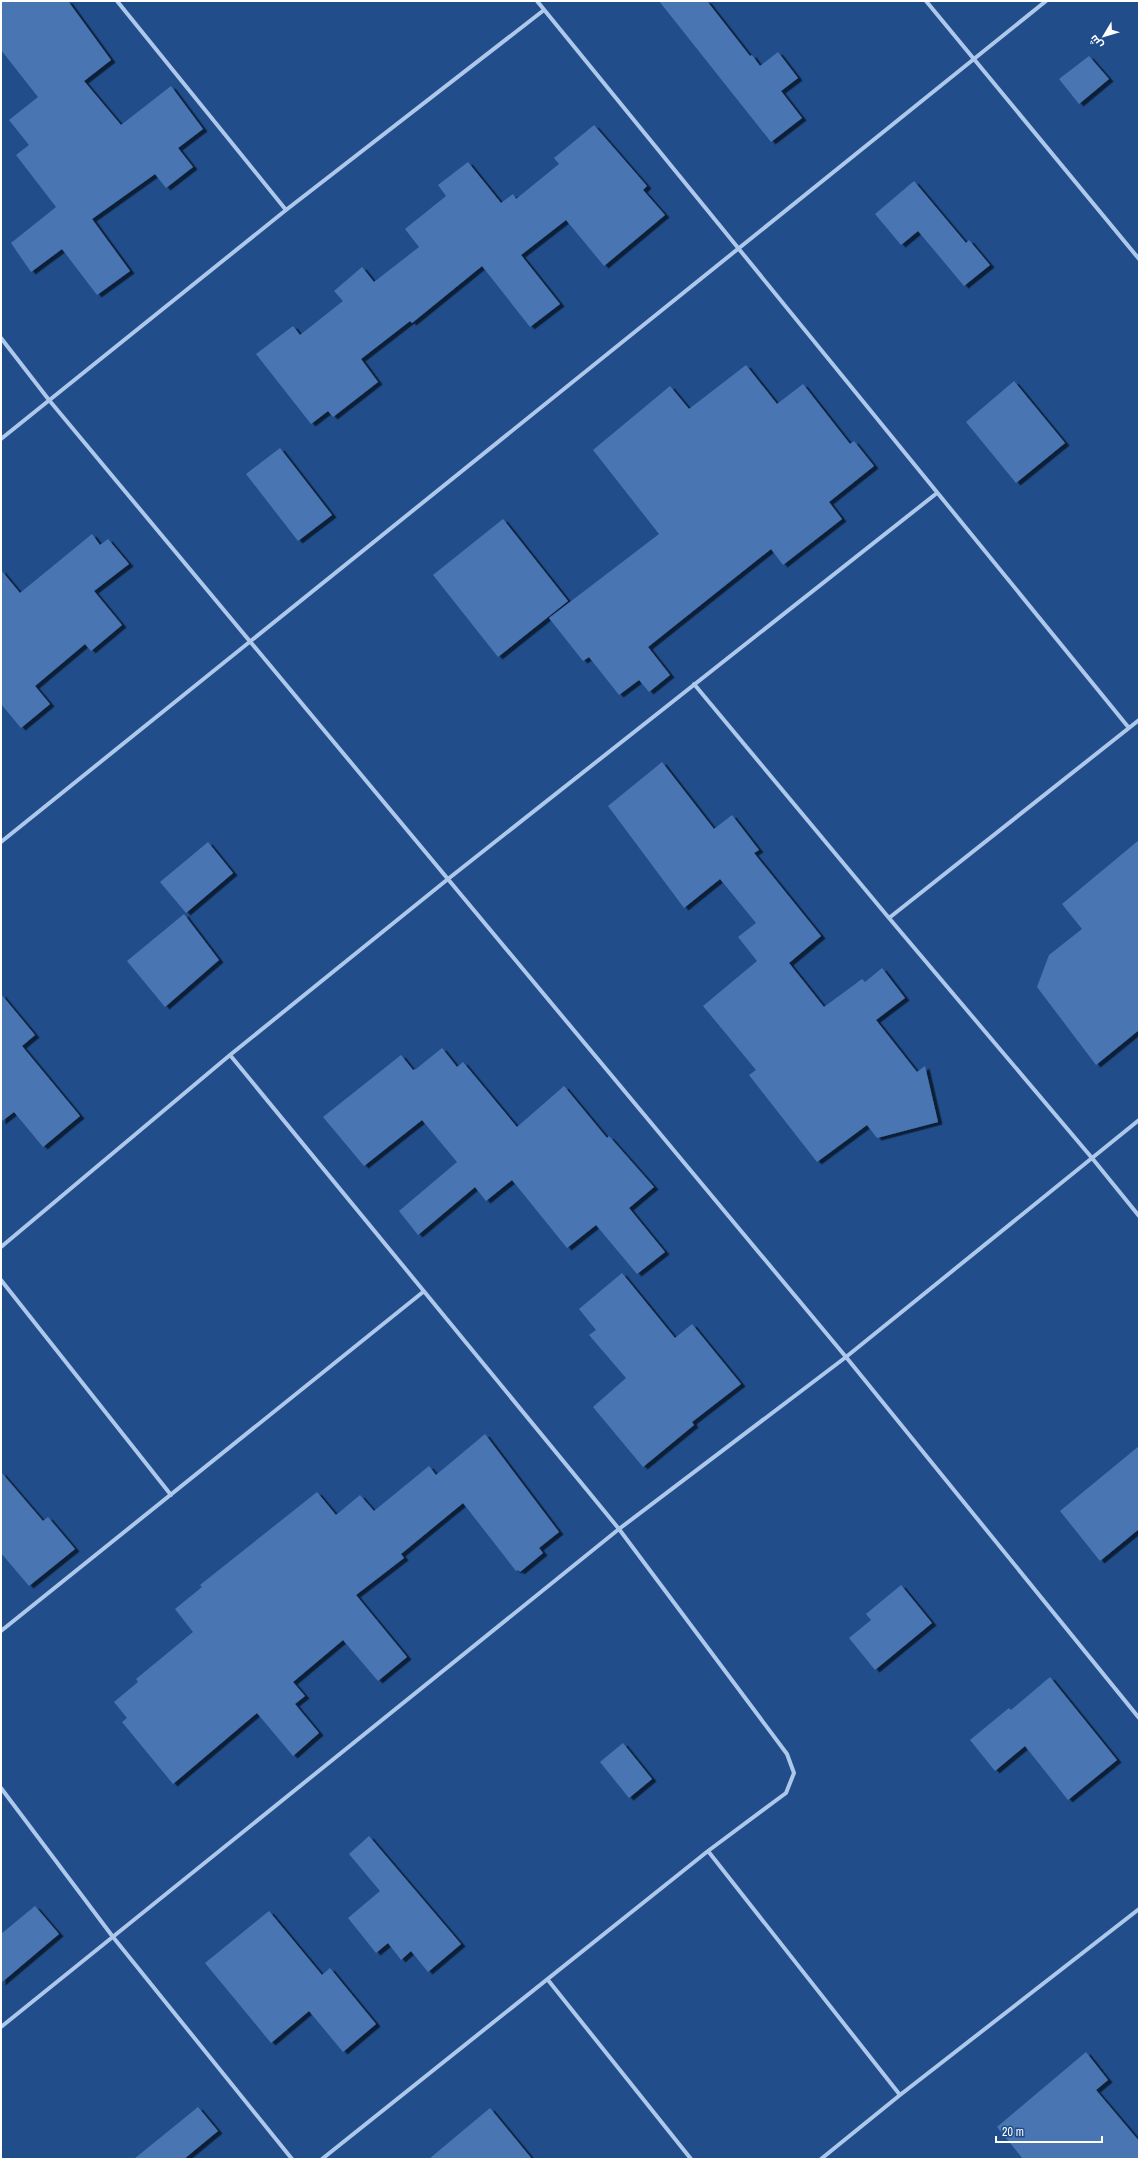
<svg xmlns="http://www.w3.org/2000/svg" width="1140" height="2160" viewBox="0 0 1140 2160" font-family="'Archivo Narrow',Cairo,sans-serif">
	<defs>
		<filter id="shadow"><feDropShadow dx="4.5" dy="2.5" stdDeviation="0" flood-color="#0009"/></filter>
	</defs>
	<rect width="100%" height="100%" fill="#214d8a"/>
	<path fill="#4976b2" filter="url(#shadow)" d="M1,1H68L111,60L84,81L121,125L171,86L203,129L178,148L193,167L166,188L155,174L92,219L130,271L97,295L62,249L31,272L11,243L56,207L16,155L29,145L9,120L38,97L1,50Z
		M659,1H707L750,56L752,55L760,66L778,52L798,78L781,91L802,118L771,142Z
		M1089,56L1109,79L1079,104L1059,79Z
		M594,125L647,186L643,190L665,215L604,266L566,220L521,255L560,304L530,327L482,266L412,323L410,321L361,359L378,382L333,417L328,411L311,424L256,354L293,326L300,335L343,301L334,291L362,267L374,282L419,247L405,229L446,196L438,185L468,162L501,203L513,194L516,199L559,164L554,158Z
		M914,181L966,243L969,240L990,265L964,286L918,231L901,245L875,214Z
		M746,365L777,404L803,384L850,444L854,441L874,466L829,502L842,519L783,565L771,549L648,647L670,675L649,692L639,680L619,695L589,657L583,661L549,618L659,534L593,450L670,386L689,409Z
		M1014,381L1065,443L1016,483L966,422Z
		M280,448L332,515L298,541L246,474Z
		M503,519L568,601L498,657L433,575Z
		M92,534L100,545L108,539L129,564L94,591L122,625L91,651L85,644L35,686L50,704L21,728L1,704V570L20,593Z
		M662,762L714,829L732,815L759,850L754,853L821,936L789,963L824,1007L862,979L865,982L882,968L905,998L876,1020L917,1072L925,1066L938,1122L877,1138L867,1125L817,1162L749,1075L756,1070L703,1006L757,961L738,937L756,923L720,879L684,908L608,806Z
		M1139,840V1030L1096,1065L1037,987L1049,955L1082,929L1062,904Z
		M208,842L233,873L186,913L160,882Z
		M184,914L219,960L165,1007L127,961Z
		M1,994L35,1035L22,1046L80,1116L43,1147L14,1112L1,1122Z
		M442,1048L457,1067L463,1062L517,1127L564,1086L607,1138L609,1136L654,1187L629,1208L665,1252L637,1274L596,1225L567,1248L512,1180L486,1201L475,1187L418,1235L399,1211L457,1162L422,1120L364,1166L323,1117L401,1055L413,1070L416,1069Z
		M622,1273L675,1338L692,1324L741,1384L692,1422L694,1425L643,1467L593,1407L626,1378L589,1335L596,1330L579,1309Z
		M485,1434L559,1532L539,1548L543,1553L520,1572L518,1570L516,1571L463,1503L401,1554L404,1558L356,1595L407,1657L378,1681L343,1640L293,1682L305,1696L295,1704L319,1733L293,1756L257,1713L173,1784L122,1722L127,1718L114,1702L138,1682L136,1679L193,1632L175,1609L202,1587L200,1585L317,1492L336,1515L360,1495L374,1511L429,1466L436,1475Z
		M1139,1446V1529L1100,1561L1060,1511Z
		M1,1472L43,1521L48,1517L75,1549L29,1586L1,1553Z
		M901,1585L932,1623L875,1670L849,1638L871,1620L866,1614Z
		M1050,1677L1117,1760L1068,1800L1025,1746L995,1771L970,1740L1009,1708L1011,1710Z
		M623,1743L652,1779L629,1798L600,1762Z
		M369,1836L461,1944L428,1972L411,1951L401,1960L388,1943L376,1953L348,1918L380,1891L349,1854Z
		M35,1906L59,1934L1,1983V1934Z
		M269,1911L322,1975L330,1968L376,2024L343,2052L309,2011L271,2043L205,1963Z
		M1086,2052L1108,2080L1096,2090L1139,2141V2159H1023L997,2127Z
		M198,2107L218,2131L184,2159H134Z
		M490,2108L532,2159H429Z"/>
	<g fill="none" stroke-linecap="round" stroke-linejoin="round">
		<path stroke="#adc8eb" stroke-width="4" d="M117,1L286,210
			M537,1L1129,728
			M926,1L1139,259
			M1,338L49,400L846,1357L1139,1718
			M1,439L286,210L544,10
			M694,684L889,918L1092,1158L1139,1216
			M1,842L1046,1
			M889,918L1139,720
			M230,1055L619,1529L787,1754L794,1773L786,1793L708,1851L322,2159
			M1,1247L230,1055L448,879L937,493
			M1,1280L171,1495
			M1,1631L423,1292
			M1,1788L113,1937L292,2159
			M708,1851L900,2095
			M548,1980L691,2159
			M1,2027L619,1529L846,1357L1139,1120
			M821,2159L900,2095L1139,1909"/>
	</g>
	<rect width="1140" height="2160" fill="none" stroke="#ffffff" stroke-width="4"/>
	<g transform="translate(1104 36) rotate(232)" stroke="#214d8a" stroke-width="3" paint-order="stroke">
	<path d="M0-3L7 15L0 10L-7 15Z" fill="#ffffff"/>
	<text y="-6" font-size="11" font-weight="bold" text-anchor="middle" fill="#ffffff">ش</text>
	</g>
	<path d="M996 2136v6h106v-6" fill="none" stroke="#ffffff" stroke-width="2"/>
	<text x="1002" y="2136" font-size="12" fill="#ffffff" stroke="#214d8a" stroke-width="3" paint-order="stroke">20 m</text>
</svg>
